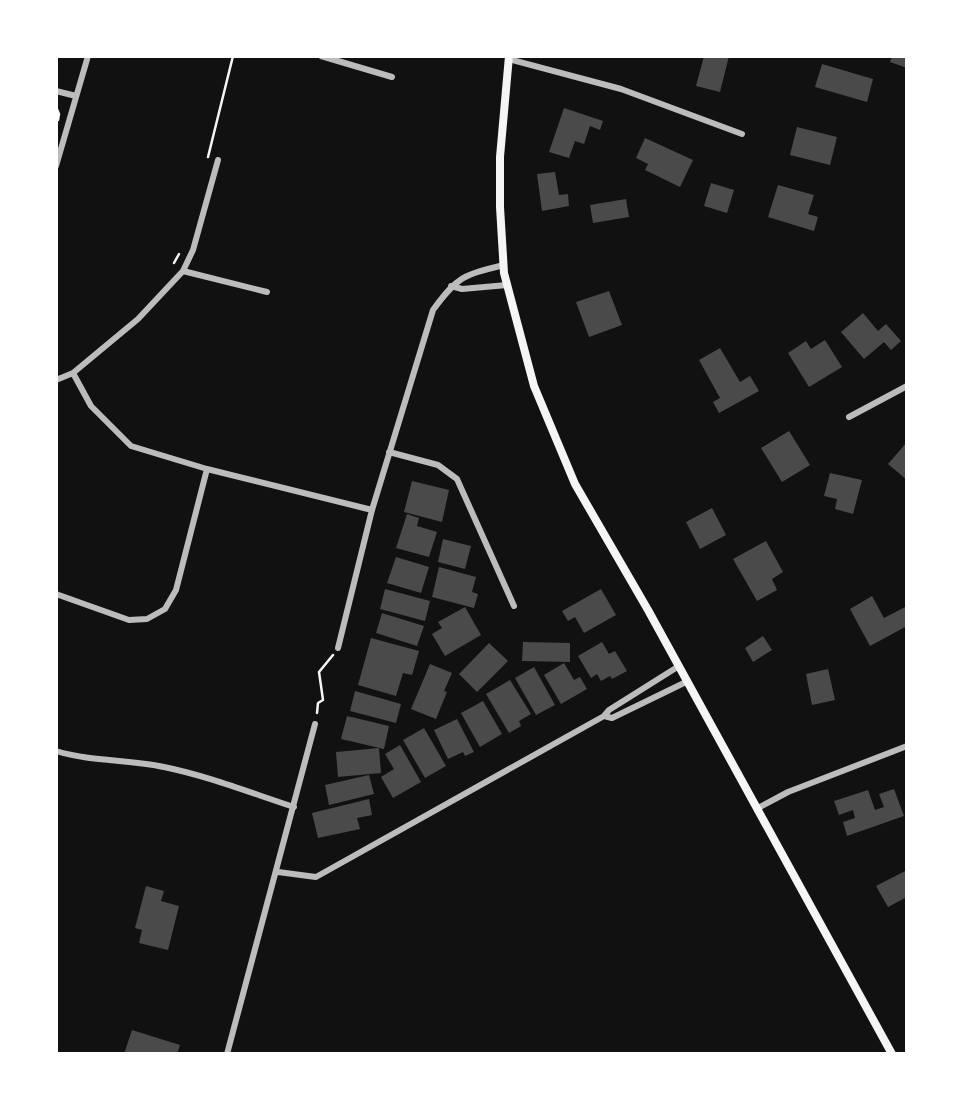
<svg xmlns="http://www.w3.org/2000/svg" width="963" height="1110" viewBox="0 0 963 1110" font-family="Helvetica,sans-serif">
	<rect width="100%" height="100%" fill="#111"/>
	<path fill="#4a4a4a" d="M704,56H729L720,92L696,86Z
		M892,56H907V68L890,62Z
		M822,64L873,79L867,102L815,87Z
		M564,108L603,121L600,130L590,126L584,144L575,141L569,158L549,152Z
		M797,127L837,137L830,165L790,155Z
		M645,138L693,160L680,187L645,170L648,164L636,158Z
		M555,172L559,195L568,194L569,206L542,211L537,174Z
		M711,183L734,190L727,213L704,206Z
		M778,185L814,195L808,214L818,217L814,231L768,217Z
		M626,199L629,217L593,223L590,205Z
		M609,291L622,325L589,337L576,302Z
		M863,313L878,331L886,324L901,341L891,350L884,342L864,359L841,332Z
		M825,340L842,367L809,387L788,353L806,341L811,349Z
		M720,348L740,382L750,376L759,391L719,413L713,402L720,398L699,360Z
		M789,431L810,465L782,482L761,448Z
		M907,442V480L888,464Z
		M830,473L862,480L853,514L835,509L837,499L824,496Z
		M412,481L449,490L442,522L404,512Z
		M712,508L726,535L700,549L686,522Z
		M407,514L419,518L417,526L437,532L429,557L396,548Z
		M443,539L471,546L465,569L438,562Z
		M766,541L783,572L772,579L777,590L757,601L733,559Z
		M396,557L429,567L421,593L387,583Z
		M439,567L476,577L472,592L478,594L474,608L432,597Z
		M385,589L430,601L425,621L380,609Z
		M601,589L616,615L584,633L575,617L568,621L562,611Z
		M872,596L884,618L907,606V626L870,646L850,609Z
		M465,607L481,635L445,656L432,634L442,628L438,622Z
		M382,613L424,626L417,646L376,633Z
		M763,636L772,650L753,662L745,648Z
		M371,638L419,651L412,675L403,673L396,696L358,685Z
		M523,642L570,643V662L522,661Z
		M602,642L609,654L615,651L627,671L612,679L610,676L601,681L597,674L591,678L578,656Z
		M489,643L508,661L477,692L459,674Z
		M564,663L574,680L580,677L587,689L561,704L544,675Z
		M430,664L452,673L444,691L447,692L436,719L411,709Z
		M534,667L555,705L536,715L515,678Z
		M828,669L835,700L812,705L806,674Z
		M510,680L531,714L519,721L521,726L509,733L486,694Z
		M355,691L401,704L396,723L350,711Z
		M483,701L502,734L480,747L461,713Z
		M347,716L389,726L384,749L341,739Z
		M457,719L474,752L465,756L463,752L448,759L434,730Z
		M424,728L446,766L425,778L403,740Z
		M400,745L421,782L393,798L381,777L394,769L385,754Z
		M379,748L381,773L338,777L336,752Z
		M369,775L374,794L329,805L325,785Z
		M894,789L904,816L847,836L843,822L855,818L853,810L839,815L834,801L868,790L875,810L884,807L879,794Z
		M369,799L372,815L357,818L360,829L318,838L312,813Z
		M907,870V897L888,907L876,886Z
		M146,886L164,891L161,901L179,906L168,950L139,943L142,930L135,928Z
		M132,1030L180,1045L177,1054H124Z"/>
	<g fill="none" stroke-linecap="round" stroke-linejoin="round">
		<path stroke="#f5f5f5" stroke-width="2.5" d="M56,107L59,114L58,120
			M208,157L233,56
			M174,263L179,254
			M317,713L318,703L323,700L319,672L333,655"/>
		<path stroke="#bcbcbc" stroke-width="6" d="M321,56L392,77
			M508,59L621,89L742,134
			M56,91L76,96
			M56,166L88,56
			M183,271L267,292
			M451,286L462,289L507,285
			M73,373L91,406L131,446L207,469L372,510
			M56,380L73,373L138,319L183,271L193,250L218,160
			M849,417L907,386
			M389,452L438,465L457,479L514,606
			M56,594L129,620L147,619L165,609L176,590L207,469
			M338,648L372,510L433,310C458,276 463,275 504,265
			M604,716L612,718L686,682
			M56,751C92,762 128,759 164,767C208,776 251,793 294,807
			M758,808L788,792L907,746
			M278,872L316,877L604,716L609,710L679,666
			M227,1054L315,724"/>
		<path stroke="#f5f5f5" stroke-width="8" d="M509,56L500,157V207L504,273L534,386L575,484L648,610L892,1054"/>
	</g>
	<rect width="963" height="1110" fill="none" stroke="#ffffff" stroke-width="116"/>
</svg>
